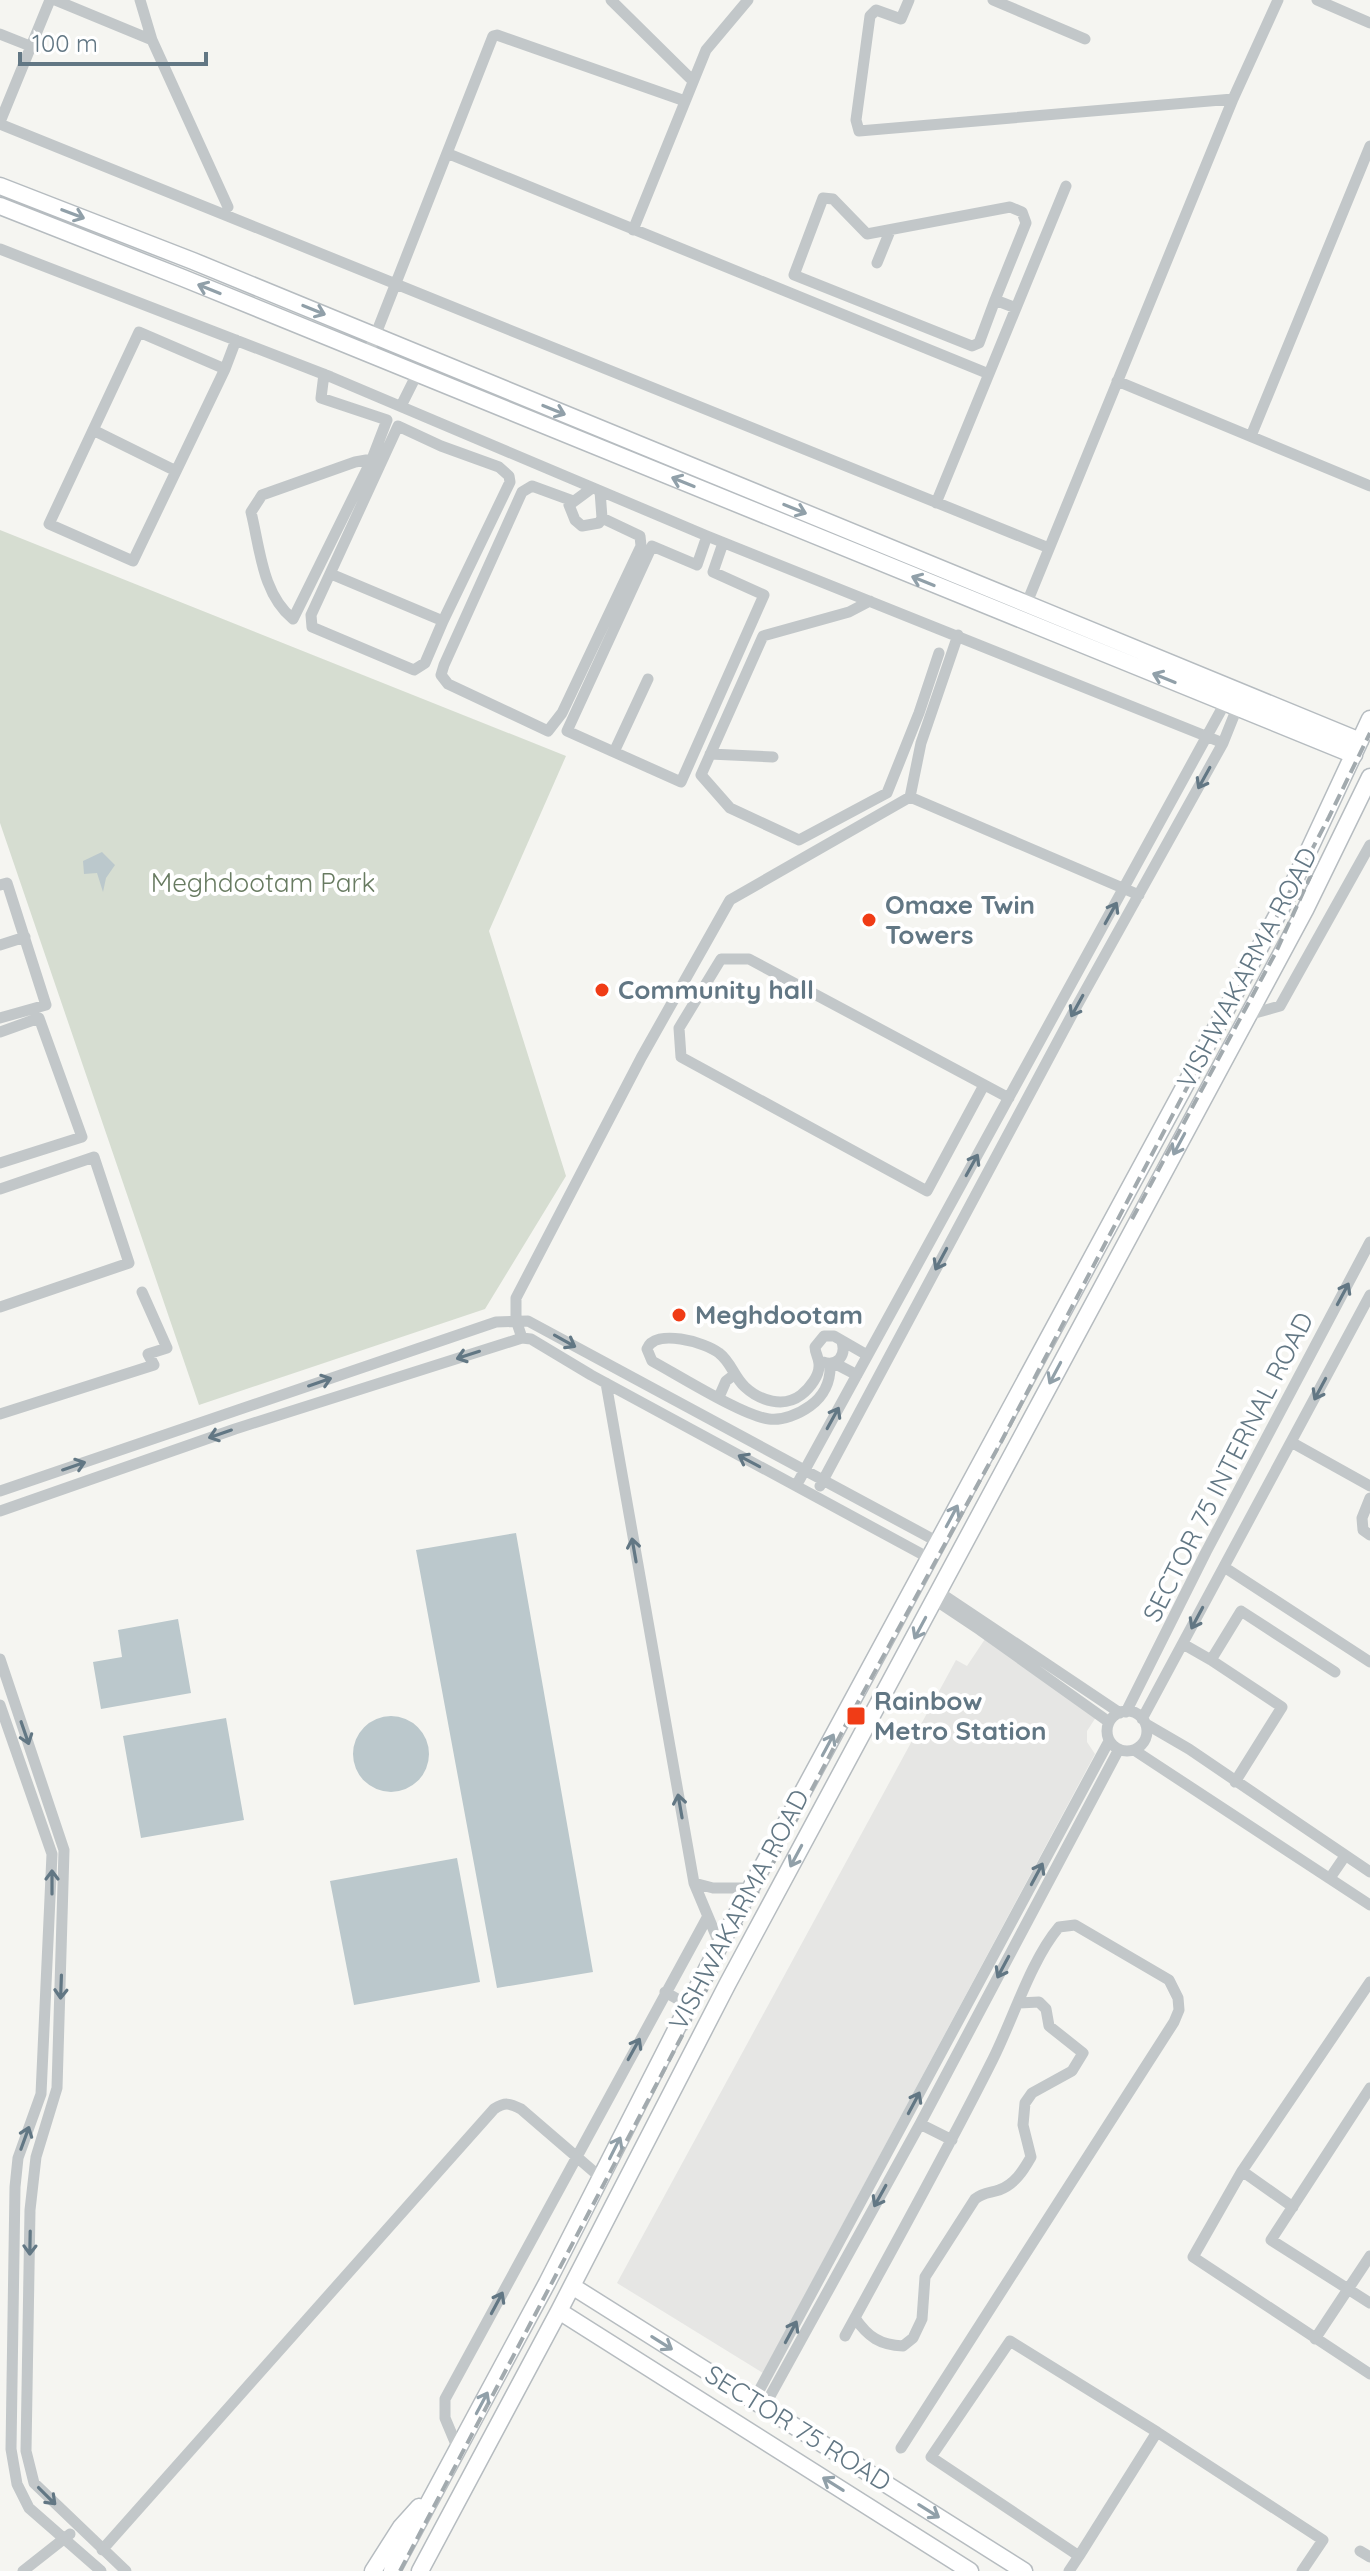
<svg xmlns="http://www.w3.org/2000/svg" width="1370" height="2571" viewBox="0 0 1370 2571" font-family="Quicksand,sans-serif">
	<rect width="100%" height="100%" fill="#f5f5f1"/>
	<path fill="#e6e6e4" d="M985,1639L1100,1711L1087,1731V1742L1095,1754L763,2373L617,2283L956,1660L967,1666Z"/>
	<path fill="#d6ddd1" d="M0,530L566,756L489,931L566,1176L485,1309L199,1405L0,823Z"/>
	<path fill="#bbc8cc" d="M102,852L115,865L106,878L103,892L97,873L84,874L83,861Z
		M516,1533L593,1972L497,1988L416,1550Z
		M178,1619L191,1693L101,1709L93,1662L122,1657L118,1630Z
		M353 1754a38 38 0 1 1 76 0a38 38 0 1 1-76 0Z
		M226,1718L244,1820L141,1838L123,1736Z
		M457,1858L480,1982L354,2005L330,1881Z"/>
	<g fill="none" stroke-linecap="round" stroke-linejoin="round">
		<g stroke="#b6bcc0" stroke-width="19">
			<path id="secondary" d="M0,186L193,261L1360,741
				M0,206L183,278L1354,755
				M572,2286L1024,2571
				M559,2311L970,2571
				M373,2571L401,2527L419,2507
				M392,2571L547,2283L708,1967L1287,897L1370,719
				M420,2571L559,2311L728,1983L1305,910L1370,777"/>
		</g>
		<path stroke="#c2c7c9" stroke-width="11" d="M55,0L152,40L140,0
			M611,0L693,81
			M909,0L901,19L876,10L870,16L856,120L859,131L1233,99
			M993,0L1085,39
			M1317,0L1370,23
			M0,34L30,46
			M152,40L228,207
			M0,122L50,0
			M0,124L1049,548
			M449,154L989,374
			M633,230L706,50L748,0
			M0,249L331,377L707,536L1223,743
			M877,263L890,231
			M995,300L1026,223L1022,212L1010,207L867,234L833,199L823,198L794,275L972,346L979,343L995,300L1016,308
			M368,354L493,36L497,35L685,101
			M225,369L139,332L49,524L133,561L225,369L236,340
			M324,374L321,398L387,420L372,459L293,619C262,594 260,548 251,512L262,495L355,462L372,459
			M1117,381L1370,486
			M401,406L417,374
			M398,426L441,446L499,467L509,476L510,482L443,621L425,663L414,670L312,627L311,615Z
			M93,430L176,471
			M1251,436L1370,146
			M592,488L569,505L575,520L582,526L599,523L602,518L600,491
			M573,501L532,486L522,492L444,665L441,675L448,684L548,731L562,713L641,546L640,536L602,518
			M936,503L1066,186
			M707,536L697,565L652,546L567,731L681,782L764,595L713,572L723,543
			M331,574L443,621
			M870,601L849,612L763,636L701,775L730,808L799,840L887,793L919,713L939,653
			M1026,605L1233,99L1278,0
			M614,752L648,679
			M710,754L773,757
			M910,797L921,743L958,635
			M0,885L7,883L46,1005L0,1018
			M0,945L25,937
			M1248,1015L1280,1006L1370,845
			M0,1032L39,1018L82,1137L0,1163
			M984,1085L927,1191L681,1057L679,1028L721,959H749L1009,1098
			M0,1189L94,1157L129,1263L0,1307
			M522,1338L516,1320V1298L641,1058L730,900L910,797L1139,895
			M823,1362C838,1367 846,1355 842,1342
			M834,1363L857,1375
			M830,1364C831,1381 824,1396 810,1406C799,1414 782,1421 769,1419C743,1416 678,1375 652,1361L647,1349C655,1328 705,1342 719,1353C731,1362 734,1377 745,1387C760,1401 784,1408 801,1395C810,1388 820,1375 819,1364C819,1358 815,1353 815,1347L824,1336H834L867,1355
			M606,1383L694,1883L720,1945
			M719,1397L726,1381L735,1374
			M0,1414L154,1365L148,1354L167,1348L142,1292
			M1291,1442L1370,1486
			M796,1486L1225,703
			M820,1486L1074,1011L1223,743L1237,708
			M0,1491L496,1322L528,1321L938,1542
			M1370,1498L1362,1518L1363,1530L1370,1535
			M0,1511L235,1429L522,1338L531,1339L591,1375L929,1558
			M1224,1567L1370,1662
			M939,1592L1120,1713
			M935,1600L980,1630L1109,1722
			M1183,1644L1211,1660
			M0,1659L64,1850L57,2088L36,2157L30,2210L26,2451L34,2483L126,2571
			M0,1705L52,1854L41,2094L18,2158L15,2187L11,2449L17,2484L29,2508L101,2571
			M1107 1731a20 20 0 1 1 40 0a20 20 0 1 1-40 0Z
			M1126,1712L1206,1552L1370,1242
			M1142,1719L1370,1295
			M1146,1724L1189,1749L1370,1872
			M1134,1750L1370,1905
			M1235,1782L1282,1707L1211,1660L1241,1611L1335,1672
			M1330,1878L1345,1856
			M694,1883L713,1888H751
			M1370,1982L1242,2171L1193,2257L1370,2374
			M665,1992L688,2005
			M1370,2088L1271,2240L1370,2303
			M920,2124L952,2140
			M1242,2171L1293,2207
			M855,2318C868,2337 880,2345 903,2346L913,2338L922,2319L925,2277L975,2199C983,2192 990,2193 999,2190C1015,2184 1023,2171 1031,2157L1023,2125L1025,2103L1032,2093L1072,2071L1083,2053L1049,2026L1046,2009L1039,2002L1019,2003
			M845,2336C895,2244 946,2153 993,2059C1013,2019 1031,1960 1059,1927L1075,1925L1169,1980L1178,1998L1179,2010L1174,2022L901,2448
			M1315,2339L1370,2256
			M754,2400L1109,1741
			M764,2407L920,2124L1119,1749
			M1157,2432L1323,2540L1302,2571
			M458,2449L445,2418V2399L708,1916
			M102,2550L494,2109C505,2102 509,2103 521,2109L600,2177
			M1360,2551L1370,2557
			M23,2571L70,2534
			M1069,2571L1079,2556L1157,2432L1010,2341L931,2457L1079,2556"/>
		<use href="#secondary" stroke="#fff" stroke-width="16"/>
		<path stroke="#a2aaae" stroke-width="4" stroke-dasharray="12 6" stroke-linecap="butt" d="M1132,1219L1276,952L1311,875
			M400,2571L851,1715L1001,1442L1329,817L1370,733"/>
	</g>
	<defs><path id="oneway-shaft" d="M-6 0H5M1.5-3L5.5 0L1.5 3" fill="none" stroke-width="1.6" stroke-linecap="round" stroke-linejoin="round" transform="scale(2)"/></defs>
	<g stroke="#91a0a9">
		<use href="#oneway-shaft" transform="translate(73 214) rotate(21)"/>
		<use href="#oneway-shaft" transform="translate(209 289) rotate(-158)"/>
		<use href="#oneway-shaft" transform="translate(314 310) rotate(22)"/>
		<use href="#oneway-shaft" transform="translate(554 410) rotate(22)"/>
		<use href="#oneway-shaft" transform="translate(683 482) rotate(-158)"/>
		<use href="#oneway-shaft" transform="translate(795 509) rotate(22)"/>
		<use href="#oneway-shaft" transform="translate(923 581) rotate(-158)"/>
		<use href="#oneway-shaft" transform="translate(1164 678) rotate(-158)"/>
		<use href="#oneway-shaft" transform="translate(1179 1144) rotate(118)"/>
		<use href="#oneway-shaft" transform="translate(1055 1373) rotate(118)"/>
		<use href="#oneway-shaft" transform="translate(952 1516) rotate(-62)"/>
		<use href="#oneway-shaft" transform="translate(920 1628) rotate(118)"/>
		<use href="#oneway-shaft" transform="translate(828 1745) rotate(-62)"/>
		<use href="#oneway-shaft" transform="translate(796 1856) rotate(118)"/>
		<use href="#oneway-shaft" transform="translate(615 2148) rotate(-63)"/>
		<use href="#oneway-shaft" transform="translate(662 2343) rotate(32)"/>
		<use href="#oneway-shaft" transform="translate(482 2403) rotate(-62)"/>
		<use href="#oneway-shaft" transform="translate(833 2484) rotate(-148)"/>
		<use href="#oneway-shaft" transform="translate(929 2511) rotate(32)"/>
	</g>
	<g stroke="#627784">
		<use href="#oneway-shaft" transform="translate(1204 778) rotate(119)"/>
		<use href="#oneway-shaft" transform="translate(1111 913) rotate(-61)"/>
		<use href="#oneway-shaft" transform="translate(1077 1006) rotate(119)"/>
		<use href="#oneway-shaft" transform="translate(972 1165) rotate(-61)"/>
		<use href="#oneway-shaft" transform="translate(941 1259) rotate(118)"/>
		<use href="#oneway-shaft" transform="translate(1343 1294) rotate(-62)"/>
		<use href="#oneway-shaft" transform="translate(565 1341) rotate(29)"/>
		<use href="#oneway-shaft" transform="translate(468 1355) rotate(162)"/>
		<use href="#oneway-shaft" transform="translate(320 1382) rotate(-19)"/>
		<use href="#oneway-shaft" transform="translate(1320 1389) rotate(118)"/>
		<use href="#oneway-shaft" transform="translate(833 1418) rotate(-61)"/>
		<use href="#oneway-shaft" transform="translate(220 1434) rotate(161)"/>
		<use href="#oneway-shaft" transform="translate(749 1461) rotate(-152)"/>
		<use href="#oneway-shaft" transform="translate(74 1466) rotate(-19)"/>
		<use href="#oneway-shaft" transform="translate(634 1550) rotate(-100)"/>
		<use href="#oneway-shaft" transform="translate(1197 1618) rotate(118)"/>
		<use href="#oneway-shaft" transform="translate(25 1733) rotate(71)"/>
		<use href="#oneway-shaft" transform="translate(680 1806) rotate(-100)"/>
		<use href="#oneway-shaft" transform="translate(1037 1874) rotate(-62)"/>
		<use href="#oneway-shaft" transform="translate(52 1882) rotate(-90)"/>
		<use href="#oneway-shaft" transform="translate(1003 1967) rotate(118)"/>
		<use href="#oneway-shaft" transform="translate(61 1987) rotate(92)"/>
		<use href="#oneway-shaft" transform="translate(634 2049) rotate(-61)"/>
		<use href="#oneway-shaft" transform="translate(914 2103) rotate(-62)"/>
		<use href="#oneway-shaft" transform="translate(25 2138) rotate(-70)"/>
		<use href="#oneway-shaft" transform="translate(880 2196) rotate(119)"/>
		<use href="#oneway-shaft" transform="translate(30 2243) rotate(91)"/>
		<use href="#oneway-shaft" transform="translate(497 2303) rotate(-62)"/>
		<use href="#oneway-shaft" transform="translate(791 2332) rotate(-62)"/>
		<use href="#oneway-shaft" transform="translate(47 2496) rotate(45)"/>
	</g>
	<g fill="#f03c16" stroke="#fff" stroke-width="3">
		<circle cx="869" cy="920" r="8"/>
		<circle cx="602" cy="990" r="8"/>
		<circle cx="679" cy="1315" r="8"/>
		<rect x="846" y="1706" width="20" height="20" rx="4"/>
	</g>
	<g text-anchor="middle" stroke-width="8" stroke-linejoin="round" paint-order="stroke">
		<g font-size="26" fill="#687b61" stroke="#fff">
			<text x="263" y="892">Meghdootam Park</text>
		</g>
		<g font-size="26" font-weight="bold" fill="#627784" stroke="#fff" text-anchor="start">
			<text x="885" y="914">Omaxe Twin<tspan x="885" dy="30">Towers</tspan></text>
			<text x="618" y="999">Community hall</text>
			<text x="695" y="1324">Meghdootam</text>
			<text x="874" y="1710">Rainbow<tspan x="874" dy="30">Metro Station</tspan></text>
		</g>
		<g font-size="26" fill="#627784" stroke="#fff">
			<text transform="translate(1247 968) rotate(-62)" y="9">VISHWAKARMA ROAD</text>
			<text transform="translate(1228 1467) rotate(-63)" y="9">SECTOR 75 INTERNAL ROAD</text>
			<text transform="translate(739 1910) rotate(-62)" y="9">VISHWAKARMA ROAD</text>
			<text transform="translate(798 2428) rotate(32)" y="9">SECTOR 75 ROAD</text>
		</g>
	</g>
	<path d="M20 52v12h186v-12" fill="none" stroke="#627784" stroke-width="4"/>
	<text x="32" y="52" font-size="24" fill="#627784" stroke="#ffffff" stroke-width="6" paint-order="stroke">100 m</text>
</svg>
